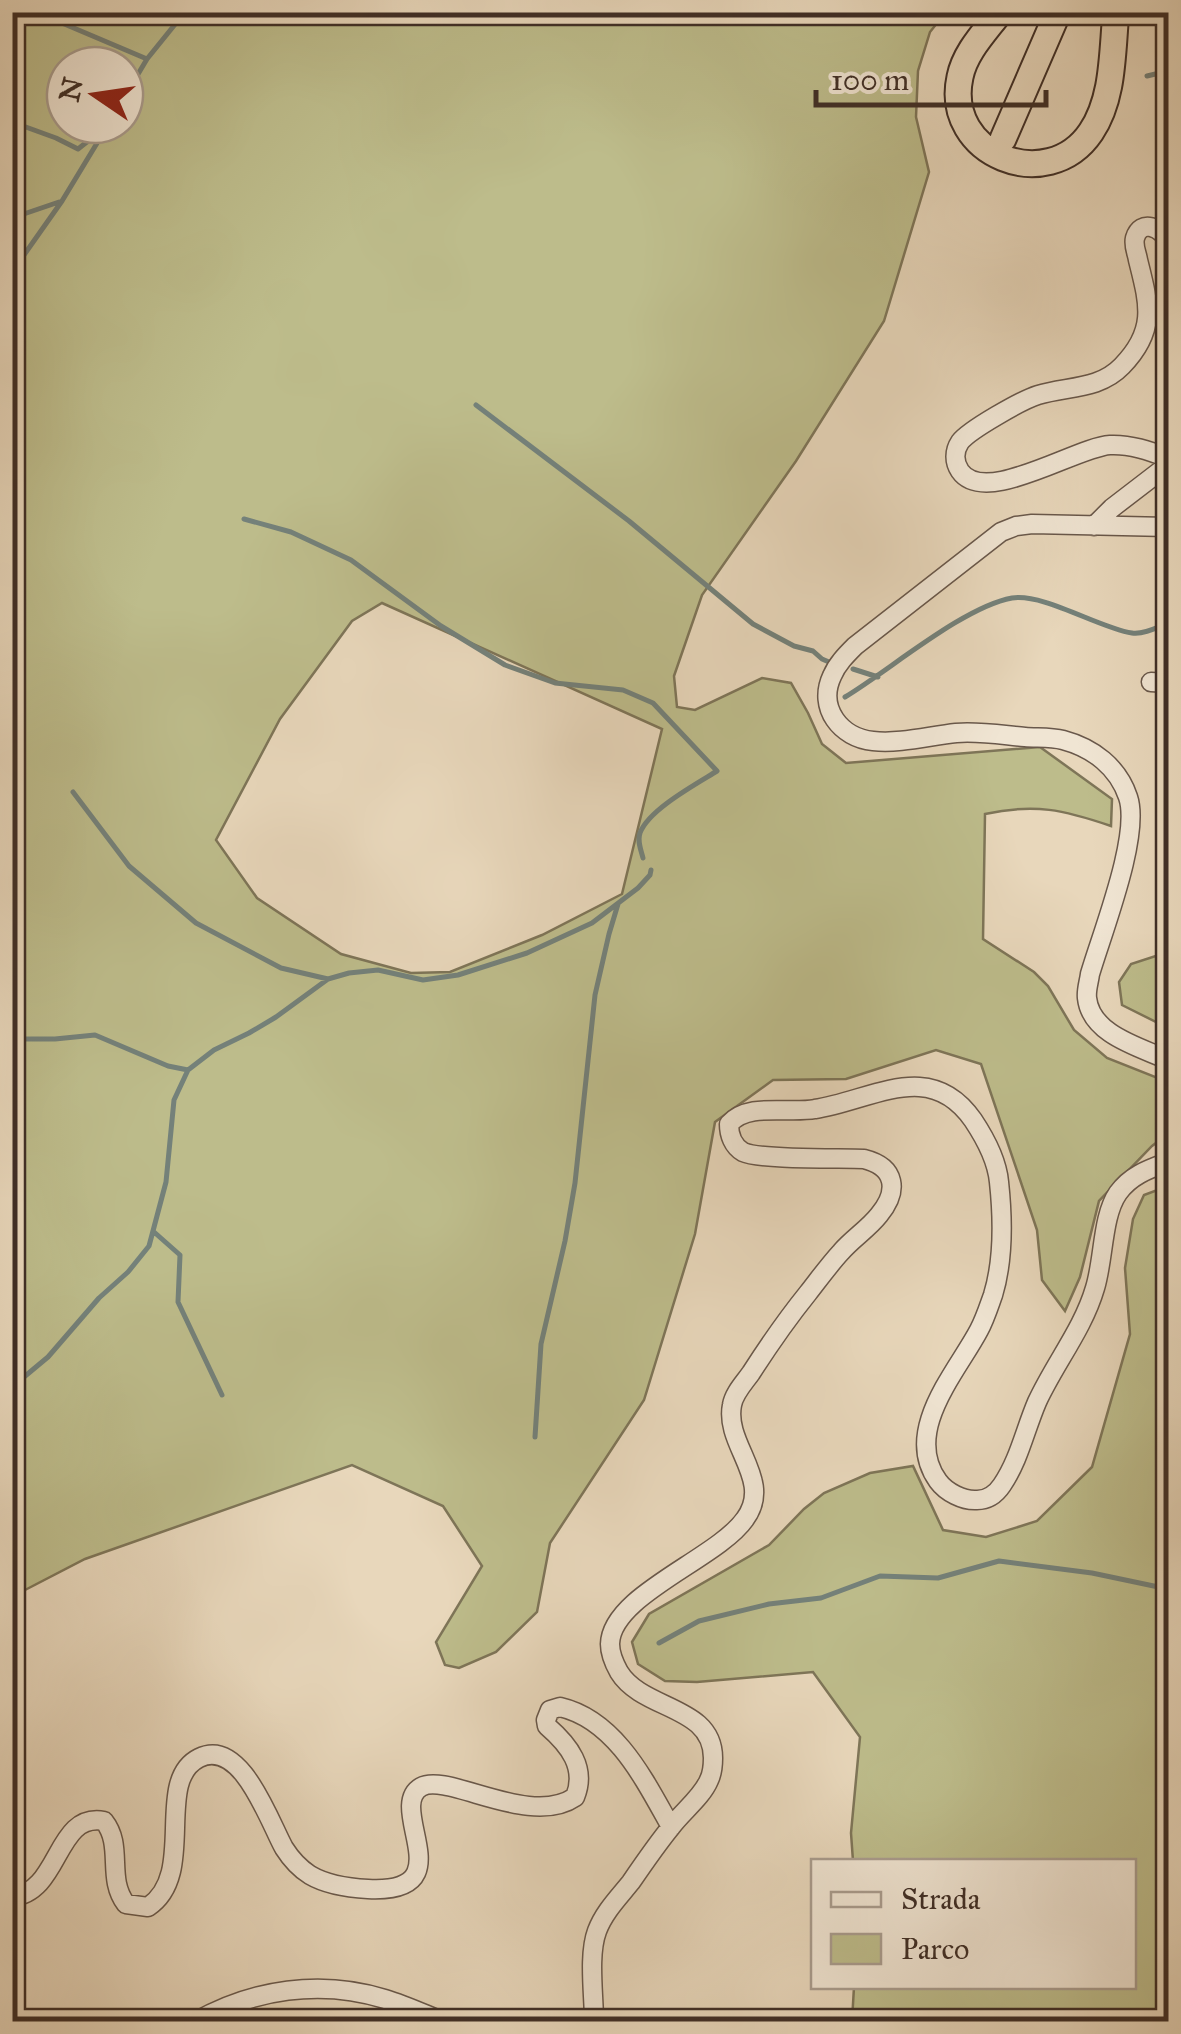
<svg xmlns="http://www.w3.org/2000/svg" width="1181" height="2034" viewBox="0 0 1181 2034" font-family="'IM FELL Great Primer',serif">
	<rect width="100%" height="100%" fill="#e8d7bb"/>
	<filter id="stains"><feTurbulence type="fractalNoise" baseFrequency=".002" numOctaves="4"/><feColorMatrix values="0 0 0 0 .2 0 0 0 0 .09 0 0 0 0 .02 0 0 0 .5 -.17"/></filter>
	<radialGradient id="worn" r=".72"><stop offset=".6" stop-color="#630" stop-opacity="0"/><stop offset="1" stop-color="#630" stop-opacity=".3"/></radialGradient>
	<path fill="#bdbc8b" stroke="#7e7558" stroke-width="2.5" fill-rule="evenodd" d="M13,13H945L930,32L918,71L916,117L929,172L884,321L796,461L702,595L674,676L677,707L695,710L762,678L791,683L808,713L822,744L846,763L1040,747L1112,799L1111,826C1064,810 1035,803 985,814L983,939L1034,972L1048,986L1074,1030L1107,1058L1168,1082V1134L1152,1146L1099,1201L1080,1277L1065,1311L1042,1280L1037,1230L981,1064L936,1050L846,1079L773,1080L715,1122L695,1234L644,1400L550,1543L537,1612L496,1652L459,1668L445,1665L436,1642L482,1566L443,1506L352,1465L85,1559L25,1590L13,1586ZM65,65H125V125H65ZM382,603L662,729L622,894L542,935L450,972L411,973L341,954L257,898L216,840L280,719L352,621Z
		M1168,952V1028L1122,1005L1119,982L1131,964Z
		M1168,1186V2021H852L854,1987L1134,1986V1862L853,1861L851,1833L860,1737L813,1672L697,1682L665,1681L638,1664L632,1642L649,1614L769,1545L804,1509L824,1493L870,1473L913,1466L943,1530L986,1537L1037,1521L1092,1467L1130,1334L1125,1268L1133,1219L1144,1195Z
		M290,2011L356,2021H262Z"/>
	<g fill="none" stroke-linecap="round" stroke-linejoin="round">
		<path stroke="#74817a" stroke-width="5" d="M36,12L147,59
			M1147,76L1168,71
			M125,96L147,59L185,12
			M12,122L56,138L78,149L102,130
			M12,218L59,202
			M12,272L62,201L108,125
			M476,405L629,521L753,624L794,646L813,651L822,659L829,662
			M244,519L291,532L351,560L441,626L505,665L555,683L623,690L653,703L717,771C696,784 648,810 640,833C637,841 641,850 643,858
			M853,669L878,677
			M845,697C890,670 963,607 1012,598C1044,593 1099,628 1132,633C1143,635 1158,627 1168,623
			M73,792L129,866L196,923L281,968L328,979
			M12,1039H55L95,1035L168,1066L188,1070
			M154,1232L180,1255L178,1302L222,1395
			M12,1387L48,1357L99,1298L128,1272L149,1246L166,1182L174,1100L188,1070L214,1050L249,1033L276,1017L328,979L349,973L378,970L423,980L458,975L527,953L592,923L638,888L650,875L651,870
			M535,1437L541,1344L565,1241L575,1183L595,995L609,934L618,904
			M659,1643L699,1621L769,1604L821,1598L880,1576L938,1578L999,1561L1092,1573L1168,1589"/>
		<g stroke="#69584b" stroke-width="21">
			<path id="minor" d="M1168,241C1161,228 1141,218 1135,238C1133,246 1137,253 1138,260C1149,304 1157,330 1122,366C1099,390 1067,386 1038,395C1022,400 969,430 960,442C954,451 954,462 960,471C985,507 1076,447 1110,445C1130,444 1150,451 1168,458
				M1094,526L1112,508L1168,465
				M1168,527L1032,524L1016,526L1001,532L855,646C846,655 837,664 832,676C817,708 841,738 873,741C899,744 929,736 956,733C979,731 1002,735 1025,737C1037,738 1051,737 1063,740C1093,748 1118,767 1128,797C1141,835 1102,933 1090,974C1089,982 1086,990 1087,998C1091,1035 1140,1047 1168,1060
				M1151,682L1168,683
				M12,1897C61,1892 55,1812 104,1821C124,1846 106,1878 126,1904L148,1907C198,1874 153,1781 199,1758C241,1737 269,1821 284,1848C291,1859 299,1868 310,1875C327,1885 349,1888 368,1889C466,1894 385,1808 421,1787C447,1772 530,1828 575,1797C587,1768 569,1745 547,1726L546,1720L550,1710L560,1707C616,1720 645,1781 671,1827
				M195,2022C253,1989 321,1979 385,1999C405,2005 424,2014 444,2022
				M594,2022C594,1995 588,1955 597,1931C604,1912 619,1897 631,1882C644,1863 657,1844 671,1827C682,1812 702,1797 709,1780C712,1774 713,1765 713,1758C713,1705 643,1711 619,1672C614,1663 610,1654 610,1644C611,1595 717,1559 745,1519C774,1480 724,1445 732,1405C734,1393 744,1383 751,1373C769,1345 787,1319 808,1293C819,1279 829,1265 841,1252C852,1239 868,1229 879,1215C899,1191 896,1167 864,1159C840,1158 760,1160 743,1152C733,1146 729,1135 729,1124C748,1102 788,1114 815,1109C873,1100 930,1058 973,1120C985,1138 997,1160 999,1182C1003,1219 1004,1259 993,1295C989,1306 985,1319 979,1330C957,1372 902,1431 938,1481C946,1492 963,1501 977,1500C988,1500 996,1494 1002,1485C1019,1460 1025,1430 1037,1402C1055,1363 1083,1329 1095,1288C1104,1259 1102,1216 1118,1193C1131,1175 1149,1169 1168,1162"/>
		</g>
		<g stroke="#3f2e26" stroke-width="29">
			<path id="highway" d="M1000,12C985,32 965,52 960,77C943,155 1048,196 1091,132C1114,98 1112,52 1116,12
				M1003,139L1058,12"/>
		</g>
		<use href="#minor" stroke="#f0e5d3" stroke-width="18"/>
		<use href="#highway" stroke="#e8d7bb" stroke-width="25"/>
	</g>
	<rect width="1181" height="2034" fill="none" stroke="#e8d7bb" stroke-width="50"/>
	<rect x="15" y="15" width="1151" height="2004" fill="none" stroke="#3f2e26" stroke-width="5"/>
	<rect x="25" y="25" width="1131" height="1984" fill="none" stroke="#3f2e26" stroke-width="2.5"/>
	<rect x="811" y="1859" width="325" height="130" fill="#f0e5d3" stroke="#a99c8e" stroke-width="2.5"/>
	<rect x="831" y="1892" width="50" height="15" fill="#f0e5d3" stroke="#a99c8e" stroke-width="2.5"/>
	<text x="901" y="1909" font-size="30" fill="#3f2e26">Strada</text>
	<rect x="831" y="1934" width="50" height="30" fill="#bdbc8b" stroke="#a99c8e" stroke-width="2.5"/>
	<text x="901" y="1959" font-size="30" fill="#3f2e26">Parco</text>
	<g transform="translate(95 95) rotate(283)"><circle r="48" fill="#f0e5d3" stroke="#a99c8e" stroke-width="2.5"/>
	<path d="M0-8L18 38L0 25L-18 38Z" fill="#8f2418"/>
	<text y="-15" font-size="28" font-weight="bold" text-anchor="middle" fill="#3f2e26">N</text>
	</g>
	<path d="M816 90v15h230v-15" fill="none" stroke="#3f2e26" stroke-width="5"/>
	<text x="831" y="90" font-size="30" fill="#3f2e26" stroke="#f0e5d3" stroke-width="8" paint-order="stroke">100 m</text>
	<rect width="100%" height="100%" filter="url(#stains)"/>
	<rect width="100%" height="100%" fill="url(#worn)"/>
</svg>
